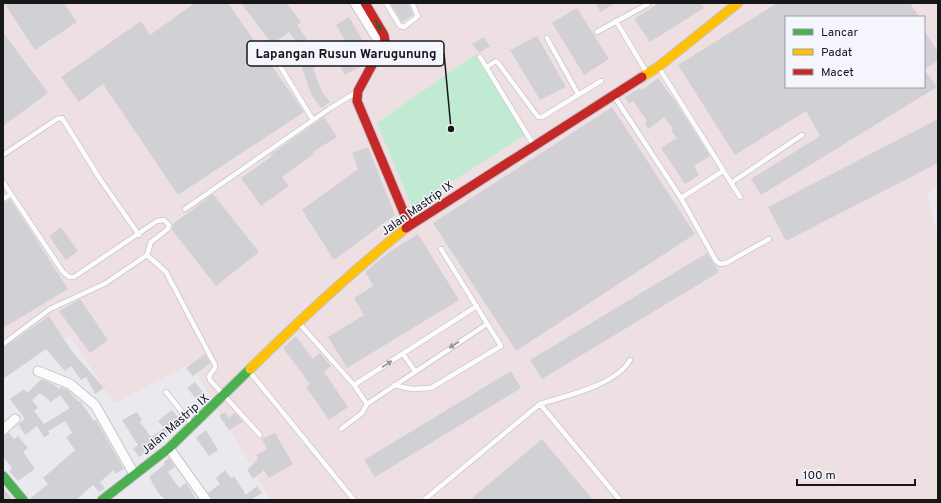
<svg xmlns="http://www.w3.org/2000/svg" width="941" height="503" viewBox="0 0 941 503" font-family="Overpass,sans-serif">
	<rect width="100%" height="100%" fill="#e9e9ee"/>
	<path fill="#eedfe3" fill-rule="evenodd" d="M3,3H938V185L927,193L938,239V500H271L191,364L114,403L69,335L3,377ZM786,17H924V87H786Z"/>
	<path fill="#c0ead2" d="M476,54L525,135L412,207L377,123Z"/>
	<path fill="#d1d1d5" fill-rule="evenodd" d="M4,3H64L77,22L35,50Z
		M195,3H228L304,112L178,195L103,84L79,102L61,77L141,21L150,35Z
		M241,3H287L301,22L297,25L307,39L299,45L289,32L272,44Z
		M390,3H408L413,15L402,22Z
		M595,3H615L601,12Z
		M659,3H701L704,8L650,42L634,19Z
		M777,3H910L919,17H786V87H924V30L938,52V61L924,69L937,87L761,195L751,179L820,136L806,111L735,155L678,65Z
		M577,8L609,59L584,75L552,23Z
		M349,17L370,53L363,65L345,75L336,59L351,51L336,25Z
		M3,32L48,93L3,126Z
		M537,36L566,87L540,100L510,50Z
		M484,37L490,46L479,53L472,44Z
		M313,61L315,68L313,69L322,92L330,102L321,108L311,94L301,65Z
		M658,78L675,101L710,156L694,166L699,175L685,184L661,148L677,138L671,130L673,129L664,117L649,129L645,124L647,121L633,101L629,104L625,97L640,88L642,90Z
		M612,107L695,234L516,351L433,223Z
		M324,117L337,137L313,152L314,154L282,177L289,186L261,206L241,178L271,157L270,155Z
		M938,119V163L786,241L768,207Z
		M368,147L395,215L334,260L302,210L358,169L352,153Z
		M213,194L259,252L216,286L172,230L173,224Z
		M10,199L68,289L3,328V203Z
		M61,227L78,251L66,260L49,236Z
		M418,234L459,300L347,368L328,337L364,315L354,298L373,286L365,272L389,252Z
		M707,253L719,272L542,379L530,360Z
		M80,299L108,340L90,353L59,311Z
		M49,316L71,350L104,388L95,394L86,377L81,380L71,366L65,371L46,349L3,379V348Z
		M296,336L313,359L320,353L331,366L324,372L348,407L329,420L306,387L310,384L283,348Z
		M205,354L210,363L193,376L186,368Z
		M511,371L521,388L375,477L364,460Z
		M42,379L55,385L59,389L61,387L67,389L79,402L80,401L94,421L96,420L124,469L115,474L114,470L100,482L105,488L99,492L93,485L76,500H31V498L48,484L43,478L75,450L66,437L72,433L65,421L48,431L50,434L44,437L37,426L25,435L18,424L25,419L10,399L24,389L27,393ZM40,393L51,402L60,395L70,408L44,424L34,411L38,408L32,400Z
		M195,382L206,396L199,402L187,388Z
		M172,410L180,420L178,423V424L163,437L165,440L139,457L133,449L138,445L122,420L137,412L142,420L140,422L151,437L164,428L158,421Z
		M225,412L229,418L235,413L243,422L229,430L219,416Z
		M206,430L218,450L209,456L196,438Z
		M9,433L14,439L18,436L28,448L23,452L35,469L18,481L9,471L12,468L3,457V436Z
		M275,433L293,464L269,478L264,470L253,479L247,470L258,459L256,455L267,449L262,439Z
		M542,439L593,500H470Z
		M169,458L175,467L168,472L179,488L186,483L197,500H166L159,494L149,477L165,464L164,462Z
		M225,470L231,478L234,476L246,495L257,486L262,493L250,500H241L244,497L239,500H212L208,493L220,484L216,478Z
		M3,488L13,500H3Z"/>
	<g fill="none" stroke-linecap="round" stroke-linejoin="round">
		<g stroke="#c6c6ca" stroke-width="6">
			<path id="lane" d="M386,3L400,26L404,27L418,16L412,3
				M616,21L647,73
				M597,32L648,4
				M547,38L578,94
				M272,53L313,120
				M480,57L533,144
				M487,67L496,61L499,64L538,117H542L601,81
				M659,68L740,197
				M614,96L681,198L716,261L720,264L726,263L769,239
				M3,155L57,119L62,118L100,179L139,235
				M3,182L63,272L69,277H74L157,221L164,220L169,225L168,229L151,242L147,255L166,272L215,365V368L209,376L210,380L260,435
				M731,183L802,135
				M681,198L723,171
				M3,199L11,194
				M185,209L329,109L355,93
				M298,322L354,385L367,404L362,413L341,429
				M3,344L50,309L106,283L147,255
				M403,354L415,371
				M249,371L354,500
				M354,385L477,306
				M394,385L412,389L431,388L501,346L441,249
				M166,392L191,423
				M367,404L487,324
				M540,404C566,396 616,385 630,360
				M424,500L540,404L620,500"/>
		</g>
		<g stroke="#c6c6ca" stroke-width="11">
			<path id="street" d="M355,3L383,48
				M38,371L70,384L95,405L134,474
				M3,430L15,419
				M169,448L206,500"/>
		</g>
		<g stroke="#c6c6ca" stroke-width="11">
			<path id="fast" d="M3,476L23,500
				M102,500L169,448L250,369"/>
		</g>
		<g stroke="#c6c6ca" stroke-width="11">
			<path id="slow" d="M642,77L658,67L738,3
				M250,369C300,320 351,272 406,228"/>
		</g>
		<g stroke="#c6c6ca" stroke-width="11">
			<path id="jam" d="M365,3L384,35L385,41L358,91L357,101L409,225
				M406,228L642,77"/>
		</g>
		<use href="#lane" stroke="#fcfcfc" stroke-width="4.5"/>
		<use href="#street" stroke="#fcfcfc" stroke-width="9"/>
		<use href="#fast" stroke="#4caf50" stroke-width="9"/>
		<use href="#slow" stroke="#ffc107" stroke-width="9"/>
		<use href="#jam" stroke="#c62828" stroke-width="9"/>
	</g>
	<defs><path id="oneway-solid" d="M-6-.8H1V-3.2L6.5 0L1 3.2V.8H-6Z"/></defs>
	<use fill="#2f5b32" href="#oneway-solid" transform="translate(378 25) rotate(60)"/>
	<g fill="#959596">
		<use href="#oneway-solid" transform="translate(454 345) rotate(147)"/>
		<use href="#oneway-solid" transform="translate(387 364) rotate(-33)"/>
	</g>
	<g text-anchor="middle" stroke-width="3" stroke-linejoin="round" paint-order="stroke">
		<g font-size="12" fill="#17171a" stroke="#f5f5fd">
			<text transform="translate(417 208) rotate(-35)" y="4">Jalan Mastrip IX</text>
			<text transform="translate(175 424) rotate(-41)" y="4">Jalan Mastrip IX</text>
		</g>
	</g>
	<path fill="none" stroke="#17171a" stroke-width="1.5" d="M451 129L444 53"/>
	<circle fill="#17171a" stroke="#f5f5fd" stroke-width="1.5" cx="451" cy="129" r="4"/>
	<rect fill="#f5f5fd" stroke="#17171a" stroke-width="1.5" x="247" y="41" width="197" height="25" rx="4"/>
	<g font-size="13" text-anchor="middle" font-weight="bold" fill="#17171a">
		<text x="346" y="58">Lapangan Rusun Warugunung</text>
	</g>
	<rect width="941" height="503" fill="none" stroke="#17171a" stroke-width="8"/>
	<rect x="785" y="16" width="140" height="72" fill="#f5f5fd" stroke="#9c9ca2"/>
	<rect x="793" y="29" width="20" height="6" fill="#4caf50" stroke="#9c9ca2"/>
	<text x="821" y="36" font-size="12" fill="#17171a">Lancar</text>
	<rect x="793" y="49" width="20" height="6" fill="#ffc107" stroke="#9c9ca2"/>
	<text x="821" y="56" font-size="12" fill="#17171a">Padat</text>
	<rect x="793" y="69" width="20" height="6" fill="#c62828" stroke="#9c9ca2"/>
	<text x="821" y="76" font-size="12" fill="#17171a">Macet</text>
	<path d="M797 479v6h118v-6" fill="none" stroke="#17171a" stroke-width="2"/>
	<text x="803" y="479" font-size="12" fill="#17171a" stroke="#f5f5fd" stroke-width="3" paint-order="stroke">100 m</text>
</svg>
